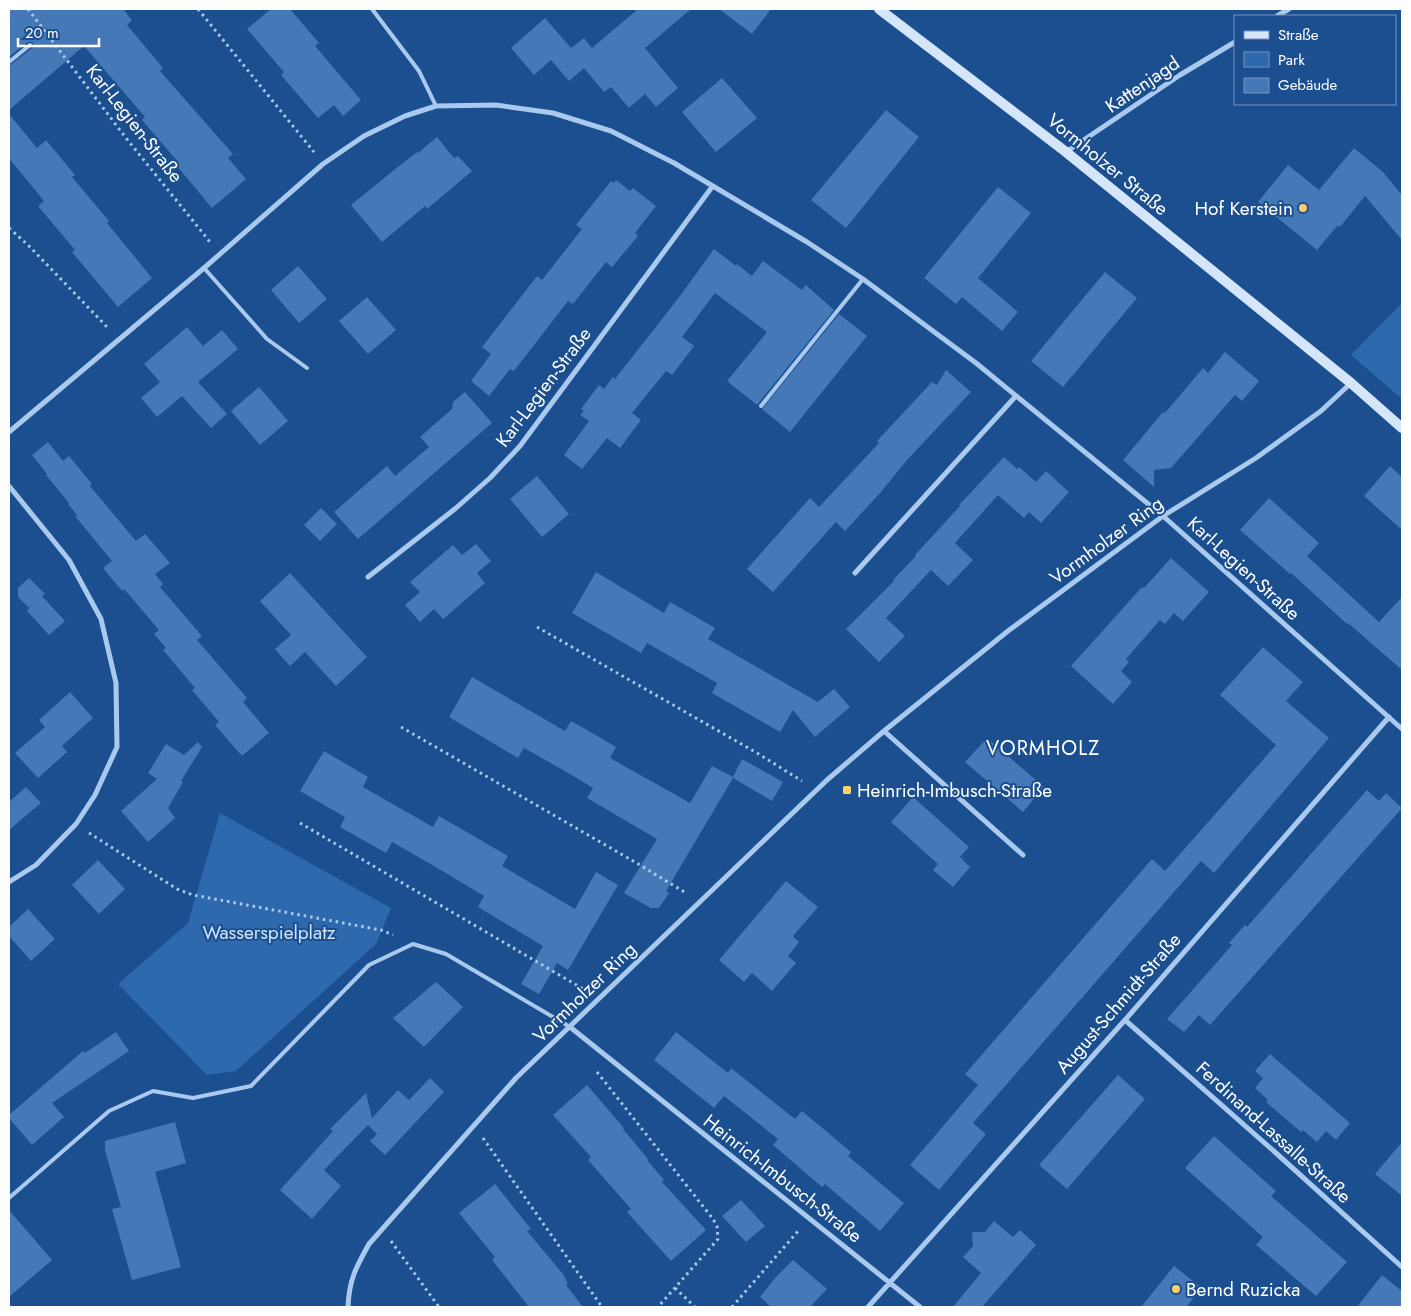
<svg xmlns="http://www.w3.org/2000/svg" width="1411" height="1316" viewBox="0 0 1411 1316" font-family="Jost,sans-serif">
	<rect width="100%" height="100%" fill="#1b4f8f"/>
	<path fill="#2e69ad" d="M1402,303V399L1351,355Z
		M220,813L391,908L376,944L236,1071L207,1075L118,984L188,923Z"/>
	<path fill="#4478b7" d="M9,9H123L132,20L127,25L163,68L160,71L233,154L228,158L246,179L212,208L176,165L178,162L142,120L145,117L84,46L9,110V66L32,48L34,45L32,42H28L9,57Z
		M271,9H290L319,43L315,46L361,100L343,116L334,105L318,118L281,75L284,72L247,29Z
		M638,9H691L645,48L678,88L656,107L645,94L629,108L611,87L604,92L584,68L569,81L551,60L534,75L511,48L545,18L571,48L584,38L592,48Z
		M719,9H771L752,34Z
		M722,78L757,118L716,152L682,112Z
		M886,110L919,137L846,228L811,200Z
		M9,114L37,148L46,140L75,175L72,177L109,221L107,223L152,278L118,307L72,252L75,250L38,206L44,201L9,158Z
		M437,137L454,158L458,156L472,171L427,209L425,206L382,242L351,205L394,170L417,152L418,153Z
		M1354,148L1383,172L1402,195V240L1365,196L1340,227L1338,225L1317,250L1258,202L1288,165L1319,190Z
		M616,180L630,191L633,188L656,206L635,233L638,236L612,267L606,262L573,304L568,301L514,371L510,369L489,396L471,381L491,354L482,347L537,276L542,280L582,229L576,225L611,181L614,183Z
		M998,187L1031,213L978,278L1018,312L1002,331L962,297L956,304L924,278Z
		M714,249L736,266L737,264L752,276L763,261L802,290L806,285L834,310L757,405L727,381L767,332L715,293L682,337L694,346L672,375L666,371L632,413L641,420L620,448L607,438L582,469L564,455L589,421L580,415L584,411L581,409L599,385L604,389L613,377L615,379L680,296Z
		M298,266L327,299L299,323L271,290Z
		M1105,272L1137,298L1063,387L1031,361Z
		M367,297L396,330L368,354L339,321Z
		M839,314L867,336L790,432L762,409Z
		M187,327L203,346L222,330L238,349L198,382L227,414L211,428L182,396L157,417L141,398L160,382L144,364Z
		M1225,352L1259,381L1242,401L1235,395L1171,468L1154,470V487L1123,460L1163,412L1165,413L1203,368L1208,373Z
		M946,370L971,392L907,460L881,492L845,531L836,522L773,592L747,569L810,498L819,507L879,443L877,441L932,382L937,385Z
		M259,387L288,421L260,445L231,411Z
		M465,392L492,423L358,539L334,512L387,466L395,476L429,447L420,437L452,409L453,402Z
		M48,442L63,461L69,456L92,484L90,486L136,541L145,534L170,563L155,574L163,584L160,587L202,636L197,640L247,698L243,702L269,733L242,756L215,725L219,722L192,690L195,688L163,650L166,648L154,634L159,630L124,589L122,591L103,568L112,561L75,516L77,515L68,504L69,503L46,475L47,474L32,455Z
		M1004,457L1017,469L1019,467L1036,482L1046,471L1069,492L1041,523L1029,512L1024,518L998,495L955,543L973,560L948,586L931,570L886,618L905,636L879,662L846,629L894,581L893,580L916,556L915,555L960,506L959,505Z
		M1390,466L1402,477V530L1364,496Z
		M537,476L569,514L542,537L510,499Z
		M1269,498L1319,543L1307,556L1379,622L1402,597V670L1348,623L1347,624L1291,573L1290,574L1240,530Z
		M321,508L337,524L320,541L304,525Z
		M476,544L491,561L477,573L485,583L443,619L434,609L420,622L405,605L420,592L410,582L453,545L462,555Z
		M1171,558L1209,592L1183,621L1174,613L1165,624L1160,620L1126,659L1129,662L1121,671L1132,682L1113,704L1071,666L1142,587L1144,588Z
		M596,572L664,613L670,602L715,628L708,639L818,702L834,689L850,707L815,737L793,710L780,732L712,693L717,683L647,643L641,653L572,613Z
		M290,573L367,657L336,686L305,652L290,666L275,649L291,635L260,601Z
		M29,578L45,594L42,596L65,621L49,635L27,611L34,603L29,608L18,597V588Z
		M1263,647L1303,682L1286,701L1329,738L1214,873L1201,861L973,1123L986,1134L939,1190L910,1165L978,1085L965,1074L1152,859L1165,871L1276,745L1220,695Z
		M472,677L565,731L571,721L594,734L616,747L610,758L690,803L712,766L733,777L742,759L783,782L772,801L733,778L666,891L669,893L659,908H651L624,893L657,839L587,798L593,788L570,774L524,748L518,758L449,717Z
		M70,692L93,718L62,746L67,752L38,778L15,753L45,727L39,720Z
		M987,738L1044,787L1023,812L965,762Z
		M198,742L202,747L181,781L183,782L168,808L175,818L148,842L121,811L157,779L148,773L166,744L184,755Z
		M324,751L368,777L363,787L433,827L439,816L508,856L502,866L575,909L596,872L618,885L568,970L557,963L539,994L521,984L543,946L478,907L484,896L439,869L392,842L386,853L340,827L345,817L300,791Z
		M26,787L41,803L9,830V802Z
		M1367,790L1379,801L1386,793L1402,808L1210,1025L1199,1015L1184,1032L1167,1019L1232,945L1229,943L1245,925L1247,927Z
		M913,797L969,847L960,857L970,867L953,887L933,870L938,864L891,822Z
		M98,860L125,889L99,914L72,885Z
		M786,881L818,907L793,936L799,942L788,956L796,963L772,991L752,973L744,982L719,960Z
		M28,909L55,939L31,961L9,936V927Z
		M436,982L463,1007L424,1047L393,1018Z
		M116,1032L129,1051L52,1103L64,1117L32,1145L9,1118V1115L83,1051L85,1053Z
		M676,1032L728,1073L731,1068L795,1119L802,1111L851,1152L848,1156L904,1203L880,1231L825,1184L822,1187L773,1145L778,1139L724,1096L714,1108L654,1060Z
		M1270,1054L1350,1123L1336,1140L1326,1131L1317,1142L1303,1130L1301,1132L1266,1102L1268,1100L1255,1088L1263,1078L1255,1071Z
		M1118,1075L1145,1099L1067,1189L1039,1165Z
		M430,1078L444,1092L385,1155L370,1141L377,1134L368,1125L324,1170L341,1186L312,1219L280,1190L333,1131L330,1129L366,1093L372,1118L398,1090L409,1100Z
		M587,1085L624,1128L623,1129L648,1159L647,1160L664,1180L662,1182L706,1230L671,1261L627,1212L631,1209L588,1160L591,1157L553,1115Z
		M175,1122L186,1163L155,1172L181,1267L132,1280L112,1209L121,1207L105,1150V1141Z
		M1214,1136L1276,1191L1271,1196L1347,1262L1316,1296L1256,1245L1263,1237L1185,1168Z
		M1402,1142V1196L1375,1174Z
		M495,1184L531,1229L527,1231L563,1274L568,1284L566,1285L583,1307H529L492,1260L495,1257L459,1213Z
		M741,1200L765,1226L746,1242L722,1216Z
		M9,1210L52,1260L9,1297Z
		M994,1221L1013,1237L1020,1230L1036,1245L982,1307H953L981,1273L963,1257L973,1246L972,1232H985Z
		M793,1260L827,1289L810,1307H771L760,1297L775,1278Z
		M1174,1266L1202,1288L1186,1307H1141Z
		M1382,1275L1402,1291V1307H1357Z"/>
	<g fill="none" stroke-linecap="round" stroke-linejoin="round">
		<path stroke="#a9c9ee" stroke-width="3" stroke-dasharray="2.5 4" stroke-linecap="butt" d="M28,9L126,138L210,242
			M198,9L314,152
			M9,228L29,246L108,328
			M537,627L757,753L802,781
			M401,727L635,862L686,893
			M300,823L585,990
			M89,833L177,889L193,895L381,930L393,935
			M597,1072L713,1219L717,1226L718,1239L658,1307
			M483,1138L602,1307
			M391,1241L439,1307
			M675,1288L695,1307
			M732,1307L799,1230"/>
		<path stroke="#a9c9ee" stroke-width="4" d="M372,9L419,71L436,106
			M9,62L30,45
			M204,268L267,339L307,368
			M761,406L863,279
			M9,1198L109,1111L153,1091L193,1098L251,1086L369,965L413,944L446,954L570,1027"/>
		<path stroke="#a9c9ee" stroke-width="5" d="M1277,16L1289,9
			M1066,152L1180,75L1235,42
			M9,432L204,268L323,164L364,136L405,116L436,106L496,105L553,113L611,131L674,163L807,242L863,279L976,363L1163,516L1402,729
			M9,486L69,560L101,619L116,683L117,747L95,795L76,824L36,865L9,882
			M855,573L1015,397
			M368,577L456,508L490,478L520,446L712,187
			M884,731L1023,855
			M1125,1020L1276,1153L1402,1267
			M570,1027L920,1307
			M348,1307C349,1280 356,1267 369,1244L516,1078L827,780L884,731L1008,631L1163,516L1256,458L1321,411L1351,383
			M868,1307L1125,1020L1389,717"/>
		<path stroke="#d6e6fa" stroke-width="10" d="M879,9L1066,152L1351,383L1402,428"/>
	</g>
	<g fill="#ffd166" stroke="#1b4f8f" stroke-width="2">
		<circle cx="1303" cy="208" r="5"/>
		<rect x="842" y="785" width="10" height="10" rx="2.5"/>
		<circle cx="1176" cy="1289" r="5"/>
	</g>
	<g text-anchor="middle" stroke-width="4" stroke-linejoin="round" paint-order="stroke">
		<g font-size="19" fill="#fff" stroke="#1b4f8f">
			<text transform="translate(1142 84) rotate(-34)" y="7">Kattenjagd</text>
			<text transform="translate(135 123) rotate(52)" y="7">Karl-Legien-Straße</text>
			<text transform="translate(1108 164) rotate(39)" y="7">Vormholzer Straße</text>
			<text transform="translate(543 387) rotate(-53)" y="7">Karl-Legien-Straße</text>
			<text transform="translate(1106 540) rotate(-36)" y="7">Vormholzer Ring</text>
			<text transform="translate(1244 568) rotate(42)" y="7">Karl-Legien-Straße</text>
			<text transform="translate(584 992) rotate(-44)" y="7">Vormholzer Ring</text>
			<text transform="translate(1118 1003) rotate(-49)" y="7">August-Schmidt-Straße</text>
			<text transform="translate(1274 1132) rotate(42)" y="7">Ferdinand-Lassalle-Straße</text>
			<text transform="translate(783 1178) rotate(38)" y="7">Heinrich-Imbusch-Straße</text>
		</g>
		<g font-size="19" fill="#fff" stroke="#1b4f8f" text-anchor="start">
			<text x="1293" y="215" text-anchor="end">Hof Kerstein</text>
			<text x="857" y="797">Heinrich-Imbusch-Straße</text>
			<text x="1186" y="1296">Bernd Ruzicka</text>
		</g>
		<g font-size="19" fill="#cfe3fa" stroke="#1b4f8f">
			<text x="269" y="939">Wasserspielplatz</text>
		</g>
		<g font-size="20" letter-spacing="1" fill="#fff" stroke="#1b4f8f">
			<text x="1043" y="755">VORMHOLZ</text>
		</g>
	</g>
	<rect width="1411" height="1316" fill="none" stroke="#ffffff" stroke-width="20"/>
	<rect x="1234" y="15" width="162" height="90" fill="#1b4f8f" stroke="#7695bc"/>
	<rect x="1244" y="31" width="25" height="8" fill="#d6e6fa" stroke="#7695bc"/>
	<text x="1278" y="40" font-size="15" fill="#ffffff">Straße</text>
	<rect x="1244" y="52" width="25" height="15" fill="#2e69ad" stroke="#7695bc"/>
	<text x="1278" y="65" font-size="15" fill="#ffffff">Park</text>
	<rect x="1244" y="78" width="25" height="15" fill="#4478b7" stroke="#7695bc"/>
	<text x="1278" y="90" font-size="15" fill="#ffffff">Gebäude</text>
	<path d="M18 38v8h81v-8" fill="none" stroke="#ffffff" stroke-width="2.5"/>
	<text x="25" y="38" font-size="15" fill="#ffffff" stroke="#1b4f8f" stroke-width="4" paint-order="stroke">20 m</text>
</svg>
